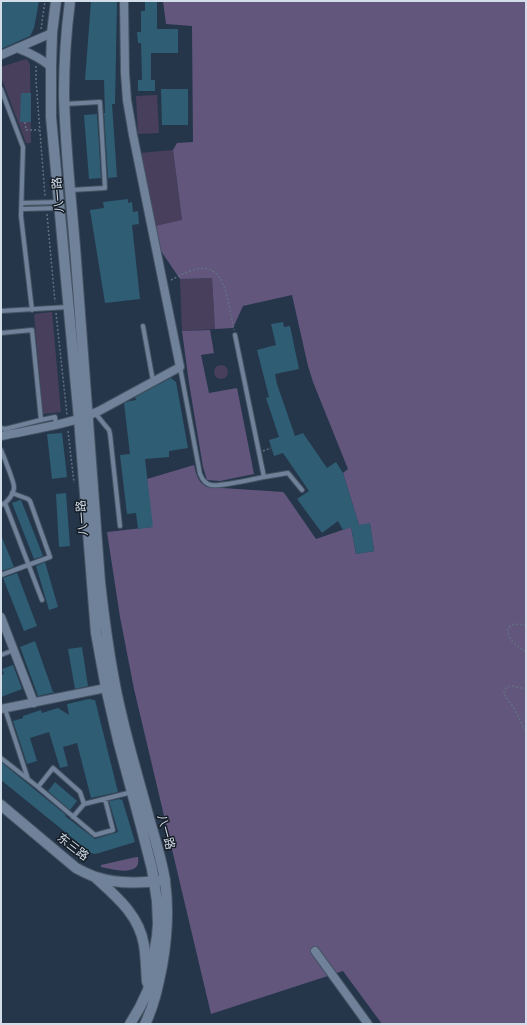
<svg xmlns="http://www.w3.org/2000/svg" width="527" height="1025" viewBox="0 0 527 1025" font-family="'Noto Sans','Noto Sans SC',sans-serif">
	<rect width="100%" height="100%" fill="#25364a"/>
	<path fill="#483f5c" d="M26,59L29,62L30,66L31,143H26L1,77V67Z
		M157,95L159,133L138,134L136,96Z
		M173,150L182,221L155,226L140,153Z
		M212,278L215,329L182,331L180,279Z
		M52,312L61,412L43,414L34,314Z
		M214 372a7 7 0 1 1 14 0a7 7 0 1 1-14 0Z"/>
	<path fill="#62567d" d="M163,1H526V1024H382L343,971L211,1014L134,689L120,617L107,532L152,527L147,479L194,465C197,476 197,481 207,487L283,492L285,494L316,539L351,527L356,554L374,551L370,524L359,525L343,473L348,469L313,382L308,366L292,295L243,306L233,328L215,329L212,278L180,279L161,251L155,226L182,220L173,150L177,143L193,142L192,26L166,24Z
		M210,330L214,353L201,355L209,393L237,388L254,474L220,481L207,480L203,467L189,383L182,331Z
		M136,857H138C142,878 112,869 101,867V865Z"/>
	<path fill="#2f5d73" d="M1,1H39L34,28L30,36L1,49Z
		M91,1H117L115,104H112L117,177L108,178L104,113H105L104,80H85Z
		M145,1H157V29H178V53H151V80H155V91H138V80H142L141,43H138L137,32H141V11H145Z
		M161,89H188V125H162Z
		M21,93H31V122H20Z
		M97,114L101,178L89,179L84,115Z
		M128,199V203L132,202L133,212L138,211L139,224L132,225L140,299L105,303L90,210L104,208L103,202Z
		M283,322L284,327L290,326L299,369L275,374L277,384L295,436L303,433L327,468L336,462L343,473L359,525L370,523L374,551L356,554L351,527L343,530L338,521L322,533L297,499L309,491L283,453L274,456L269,440L279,437L266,398L269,397L257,350L276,345L271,324Z
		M171,378L176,382L188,448L169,451V457L145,459L153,527L138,529L136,513L127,514L120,455L130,454L124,403L130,401L136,400L135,397Z
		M62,433L67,477L52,479L47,434Z
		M66,493L70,546L59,547L56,494Z
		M20,500H21L43,556L34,559L12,503Z
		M1,535L14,567L1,571Z
		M45,562L58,607L49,610L36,566Z
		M17,573L37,626L24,631L3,578Z
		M35,641L53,692H56L38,696L20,647Z
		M82,647L88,686L75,689L68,649Z
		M13,665L22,689L1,697V675L4,674L2,669Z
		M89,699L95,700L118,792L91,798L77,743L63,747L68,766L60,768L49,732L30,738L37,761L27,764L13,721L23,718V716L41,710L42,713L58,708L69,715L67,704Z
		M1,762L66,815L65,816L95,839L118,832L109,801L120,799V800L122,799L135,842L99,853L95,854L91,853L1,780Z
		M55,782L77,801L70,810L48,791Z"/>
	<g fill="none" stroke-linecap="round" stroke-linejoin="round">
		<g stroke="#455363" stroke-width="6">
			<path id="service" d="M1,89L23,147L21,216L32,310
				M65,104L100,102L105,188L71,190
				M22,203L59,202
				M22,209L59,208
				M1,311L68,307
				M143,326L153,381
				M1,333L32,330L41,420L5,429L1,428
				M180,367L200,474C202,479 206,484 211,485C220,487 253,479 264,477L235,335
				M95,413L109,430L110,434L120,526
				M41,420L55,417L56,425
				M1,450C4,457 14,482 14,487C14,494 7,503 1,505
				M264,477L288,473L302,490
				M5,503L42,600
				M1,575L50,557L30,501L28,499L12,493
				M1,655L14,650
				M5,709L28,779
				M1,758L38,787L95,835L113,830L105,799
				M38,787L53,768L80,792L84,804
				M73,817L84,804L132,792"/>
		</g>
		<g stroke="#455363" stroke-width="10">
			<path id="minor" d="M17,48C30,53 41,58 51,67
				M1,55L52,33
				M1,436C34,429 68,425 99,411L180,367L133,135L127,100L125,73L124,1
				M1,617L34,703
				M1,709L106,688
				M315,951L368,1024"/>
		</g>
		<g stroke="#455363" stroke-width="12">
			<path id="tertiary" d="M1,805L76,868C82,871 89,875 96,877C116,884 144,883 165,880
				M96,878C117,897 139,915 144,945C146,957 146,970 147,982"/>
		</g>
		<g stroke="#455363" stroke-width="12">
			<path id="secondary" d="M56,1L52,33L51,67V117L79,419L96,633L106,688L118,740L141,826L152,869L157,901L158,924L157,936L148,990L140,1007L130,1024
				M70,1C66,32 64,63 64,94C65,150 72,205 76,260C84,367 92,475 100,582C105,627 111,673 122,717C130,752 141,787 150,822C156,842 162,861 165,881C169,910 167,938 162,966C158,986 154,1006 145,1024"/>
		</g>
		<path stroke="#617081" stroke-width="1.5" stroke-dasharray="2 2" stroke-linecap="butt" d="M41,29L45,1
			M36,66V81L45,196
			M25,122L26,130H39
			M47,214L55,302
			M171,280C179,276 188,271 197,269C221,265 225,287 229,305C231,314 232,322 234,330
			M56,313L67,415
			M68,431L74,483
			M263,451L271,448
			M526,625C518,624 514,623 508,628C507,640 517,646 526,652
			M526,689L512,686L507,687L504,691L505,696L514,708L526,732"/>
		<use href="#service" stroke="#70829a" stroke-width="4"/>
		<use href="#minor" stroke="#70829a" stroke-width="8"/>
		<use href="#tertiary" stroke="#70829a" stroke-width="10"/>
		<use href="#secondary" stroke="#70829a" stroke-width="10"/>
	</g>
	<g text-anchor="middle" stroke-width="3" stroke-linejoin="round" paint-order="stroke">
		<g font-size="12" fill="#d3ddea" stroke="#151d26">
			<text transform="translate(58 195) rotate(-95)" y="4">八一路</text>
			<text transform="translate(82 518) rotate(-94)" y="4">八一路</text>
			<text transform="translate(166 832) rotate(75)" y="4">八一路</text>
			<text transform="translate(73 847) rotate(38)" y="4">东三路</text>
		</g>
	</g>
	<rect width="527" height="1025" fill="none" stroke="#d3ddea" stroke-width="4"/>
</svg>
